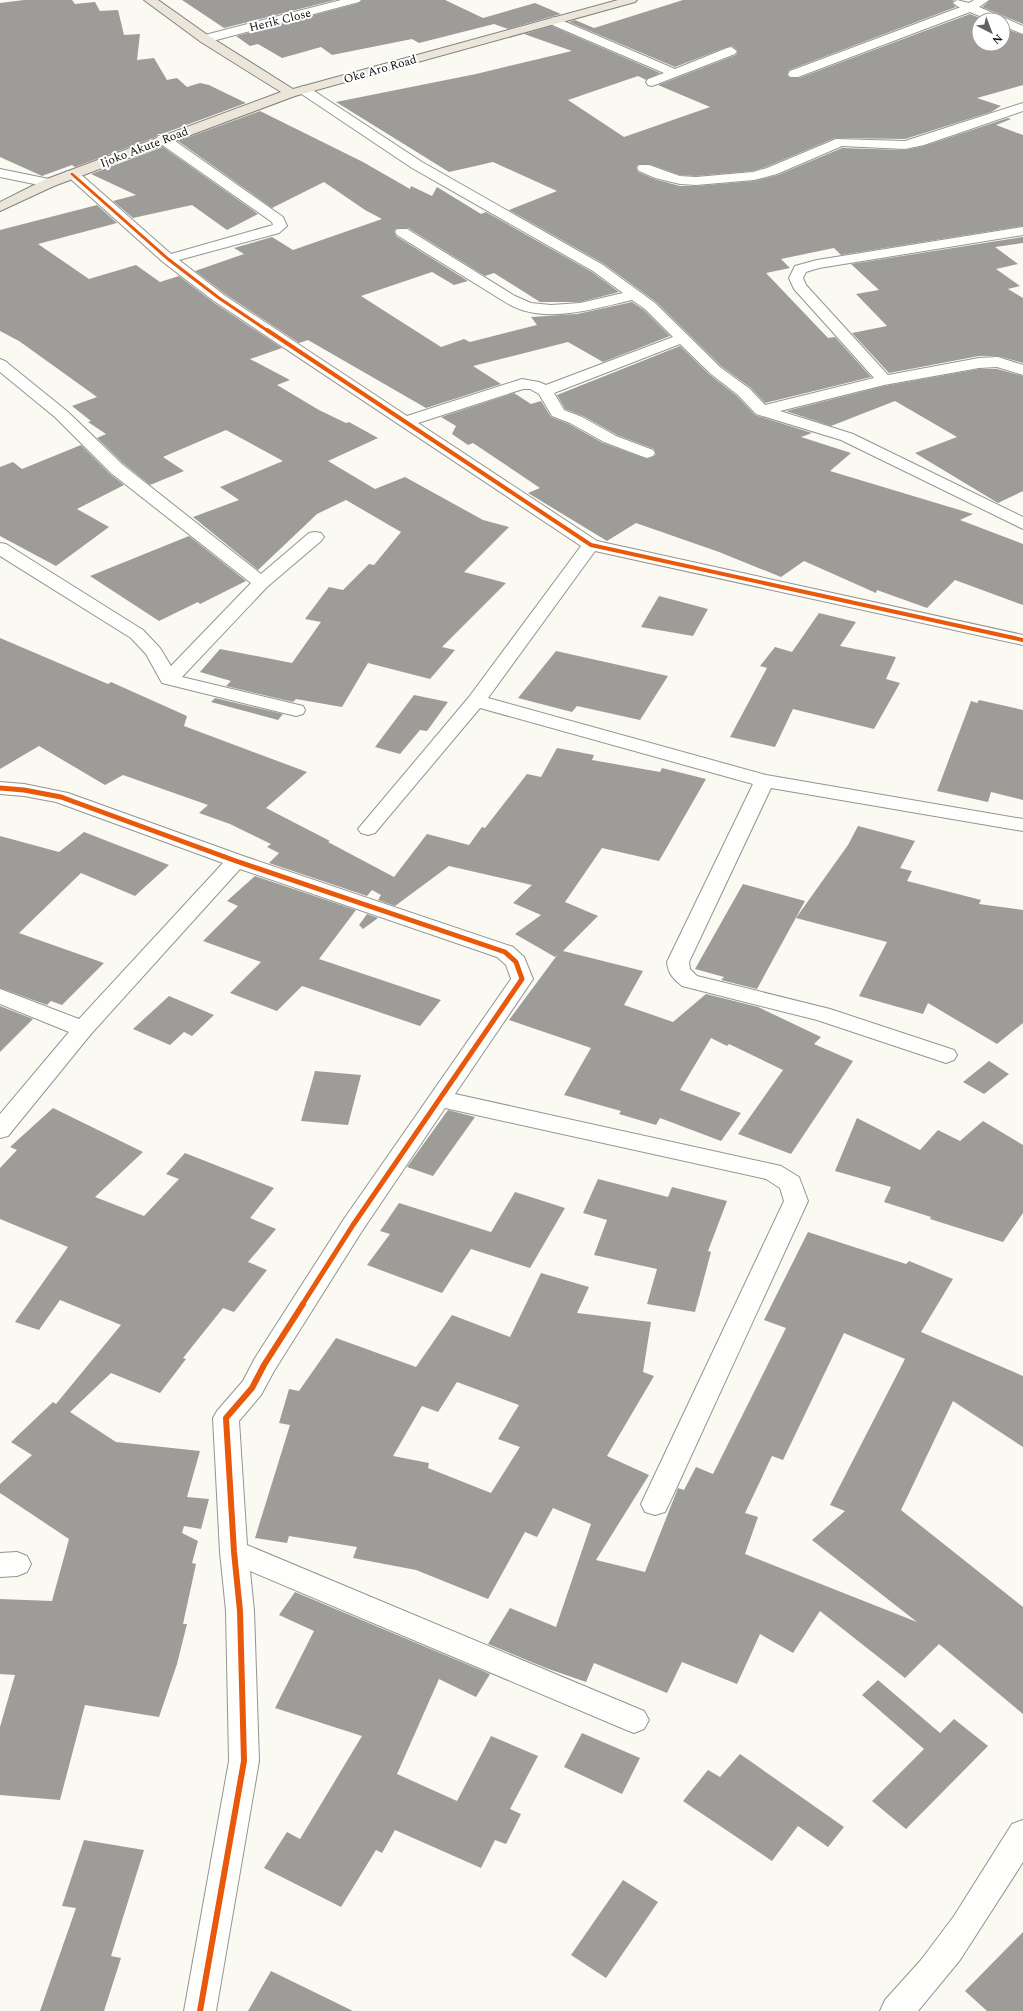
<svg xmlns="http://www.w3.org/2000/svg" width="1023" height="2011" viewBox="0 0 1023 2011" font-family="Spectral,serif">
	<rect width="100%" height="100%" fill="#faf9f2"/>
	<path fill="#9e9c98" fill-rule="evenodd" d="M24,0H72L75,4L95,2L100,11L118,10L124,35L140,34L137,60L154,58L167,80L177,78L187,87L200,83L209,85L246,103L162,134H158L156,137L75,167L72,165L42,176L0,157V3Z
		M182,0H335L224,28Z
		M362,0H445L483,18L535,3L561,14L508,29L494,24L419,43L412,39L332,55L321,47L282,58L258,44L250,46L236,36L359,3Z
		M683,0H954L952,3L956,7L789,70L787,75L790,78H799L970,14L985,20H979V44H1003V28L1023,35V85L977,98L1001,106L991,112L905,139L835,138L766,167L753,171L696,176L680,175L649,164H639L636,167L638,172L654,179L680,186H696L754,181L778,175L842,148L905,150L924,146L1008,118L1011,119L996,125L1023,135V226L841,255L834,248L781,259L790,268L766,273L828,338L835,337L871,377L765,403L751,388L722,367L656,302L604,264L509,210L557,191L493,162L449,172L336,102L476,74L572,51L524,34L552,26L660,73L646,80L638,76L568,100L624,137L710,107L658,85L736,55L738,51L732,46L727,47L675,67L569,22L575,20L594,28Z
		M990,0H1023V24L982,7Z
		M260,111L363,162L410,189L411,186L432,196L437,187L481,214L486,212L493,216L592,272L619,292L580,302H540L494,273L485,276L408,228H397L394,231L396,236L468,281L454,285L432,272L361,296L441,347L464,339L470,342L537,325L531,317L577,314L632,302L644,310L670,336L603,362L568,342L473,366L501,384L426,408L308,340L299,343L225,294L195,271L244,254L234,248L272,237L293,250L382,219L365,210L324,182L272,208L178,141Z
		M163,147L258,214L227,230L192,205L133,218L113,201L136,195L91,174Z
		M97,205L117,223L38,244L89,279L136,265L160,282L179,276L213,302L282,348L250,359L290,380L277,385L319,410L346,423L349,422L378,438L328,461L375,489L405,477L483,520L509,527L464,572L506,583L442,647L455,650L430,679L368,663L342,707L296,699L293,702L226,686L231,681L200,672L220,649L292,663L321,622L305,619L329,587L343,590L369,564L374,565L401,532L346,500L317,514L258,570L193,517L239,500L220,487L283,461L226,430L163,457L184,471L150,485L124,464L97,438L106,434L88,422L91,421L72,406L97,397L19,341L0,331V230Z
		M1023,237V243L995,247L1018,264L996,269L1020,286L1008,289L1023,298V363L998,356H979L889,373L852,333L887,326L856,294L879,290L851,264Z
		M680,346L710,375L737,396L755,415L812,433L801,437L851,453L830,471L973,514L960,520L1023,544V605L955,580L927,608L877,590L876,593L804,561L781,577L719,552L636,523L607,541L528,493L540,488L473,443L468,445L452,434L456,426L441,417L514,393L531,404L541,401L551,417L569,424L603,443L647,459L653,457L656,454L654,449L617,435L583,416L565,409L557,395Z
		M979,369H997L1023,376V491L998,503L915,453L957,437L895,401L831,426L786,411L884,386Z
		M81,445L110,474L124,485L77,509L109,527L56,566L0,536V467L13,462L22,469Z
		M189,536L246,581L200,604L198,602L159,621L90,576Z
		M659,596L708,609L693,636L641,627Z
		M819,613L856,622L840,646L896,657L886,679L900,683L874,729L793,709L775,747L730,737L767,668L760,666L775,647L792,652Z
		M0,638L108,684L111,682L187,716L184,726L307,772L266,808L330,841L328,842L394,877L427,834L469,845L482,827L485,828L527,774L541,777L557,748L594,755L592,760L660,772L662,768L706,779L659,861L602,848L565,902L598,916L563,951L643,971L624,1005L673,1022L706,994L758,1007L821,1037L814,1044L853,1061L791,1154L738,1134L783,1070L729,1044L727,1046L711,1038L680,1090L741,1113L721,1141L660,1118L656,1125L619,1114L621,1111L564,1095L591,1048L509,1020L558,954L555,957L515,934L541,915L513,903L532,885L449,866L395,906L378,900L381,895L372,890L367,896L269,863L279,853L267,847L271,844L230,824L199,813L208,805L123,775L105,785L39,746L0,769Z
		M556,651L668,676L640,720L577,706L572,712L518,698Z
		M414,695L448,702L427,731L420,730L400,754L375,747Z
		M215,698L283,714L278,720L211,702Z
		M979,700L1023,710V800L991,792L988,802L937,791L971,701L977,703Z
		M858,826L915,841L900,868L912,871L907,881L981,900L979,904L1023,910V1023L997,1044L928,1003L923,1014L859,996L887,942L796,918L848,845Z
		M84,832L169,865L135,896L81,873L19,933L104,963L62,1005L51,1001L47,1005L0,988V836L59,852Z
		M255,876L356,910L319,959L441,1000L420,1026L302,986L277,1011L230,993L261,962L203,941L238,906L227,901Z
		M743,884L805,901L757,989L721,980L724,977L695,969Z
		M367,914L378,918L363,929L359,925Z
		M169,996L214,1015L192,1036L184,1032L170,1045L133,1029Z
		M0,1006L33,1019L0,1052Z
		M989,1061L1009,1074L984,1094L963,1082Z
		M315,1071L361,1075L348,1125L301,1121Z
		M53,1108L143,1152L95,1197L144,1216L179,1179L166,1174L185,1153L274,1188L250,1218L276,1229L248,1262L267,1270L234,1312L223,1308L183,1358L186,1359L160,1393L111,1373L70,1412L116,1442L200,1451L187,1497L209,1499L201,1529L184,1526L182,1533L198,1541L192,1563L196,1564L183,1624H187L177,1664L159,1717L85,1705L60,1800L0,1795V1727L15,1675L0,1674V1599L52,1601L69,1539L0,1493V1484L32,1455L11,1442L53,1402L56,1404L121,1325L60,1300L39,1330L15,1322L68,1247L0,1219V1168L17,1150L10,1147Z
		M448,1110L475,1117L433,1176L407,1167Z
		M857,1118L920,1150L938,1130L960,1141L983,1121L1023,1145V1213L1003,1242L930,1219L931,1217L884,1202L891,1187L835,1171Z
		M598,1179L668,1197L672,1187L727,1201L708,1251L711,1252L695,1312L647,1304L657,1269L594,1255L607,1220L583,1213Z
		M515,1192L565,1208L530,1268L471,1249L442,1293L367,1265L390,1234L380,1231L399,1203L491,1232Z
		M808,1232L906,1264L909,1261L953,1279L921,1332L1023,1376V1447L953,1401L901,1510L1023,1607V1714L939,1644L905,1678L820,1611L793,1653L760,1634L737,1684L682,1662L667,1693L594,1663L586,1682L546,1668L488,1644L510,1608L556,1627L591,1524L553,1508L537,1537L525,1532L488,1599L416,1570L353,1558L357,1547L289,1536L287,1543L255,1538L290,1425L279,1423L289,1389L299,1391L336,1338L416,1367L452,1315L510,1337L541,1273L589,1287L577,1313L651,1322L643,1372L654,1376L607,1456L649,1475L596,1560L645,1572L678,1488L684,1490L696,1467L713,1474L786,1328L764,1320ZM844,1333L905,1359L830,1505L845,1511L812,1540L917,1622L745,1554L758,1517L745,1513L772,1456L783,1460ZM457,1382L519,1405L498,1439L520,1447L491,1493L428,1468L429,1463L393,1456L422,1406L438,1412Z
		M295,1592L490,1674L476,1697L439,1679L397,1774L457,1801L491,1736L538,1756L510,1809L521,1814L506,1844L495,1840L481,1868L395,1830L382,1853L376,1850L341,1907L264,1868L287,1832L300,1839L362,1736L275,1708L314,1631L279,1615Z
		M878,1680L940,1733L954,1719L988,1746L906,1829L872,1801L924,1749L862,1695Z
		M582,1733L640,1758L622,1794L564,1767Z
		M740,1754L844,1827L828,1847L798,1826L772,1861L683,1801L708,1770L720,1777Z
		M84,1840L144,1850L111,1956L121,1958L104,2011H40L76,1908L62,1906Z
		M623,1880L658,1902L606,1978L571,1955Z
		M1023,1932V2011H987L965,1991Z
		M271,1971L353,2011H248Z"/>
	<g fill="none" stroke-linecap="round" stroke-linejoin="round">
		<g stroke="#949491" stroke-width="2">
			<path id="minor" d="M341,0H361L359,2L205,43L199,39L201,36Z
				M957,0L969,3L974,0H989L979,7L1023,26V34L1003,26V20H989L970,12L798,77H790L788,74L790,71L958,8H960L953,3Z
				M554,17L675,69L727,48L731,47L737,51L735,54L652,86L648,85L646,82L648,79L664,73L550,24L548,21Z
				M304,86L308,87L422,162L603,265L655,303L721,368L750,389L765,405L874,378L794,289L789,278L795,266L817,260L1023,227V235L819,268L806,272L803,278L806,285L888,375L979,358L998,357L1023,365V375L997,367L979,368L884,385L780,411L853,434L1023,517V529L841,440L756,414L738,395L711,374L680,344L554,393L564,410L582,417L616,436L653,450L655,453L653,456L647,458L641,456L604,442L570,423L552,416L539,394L530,389H523L418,423L597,541L1023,635V645L595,551L488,698L766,775L1023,819V831L771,788L689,962L690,969L697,976L830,1009L954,1050L957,1055L954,1060L946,1063L817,1020L682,986C673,978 668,974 667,962L753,784L480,708L375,833L368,835L361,833L358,829L469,697L581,546L214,301L163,262L65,174L67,171H77L171,254L273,225L272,222L158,142L156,139L158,136H168L283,217L287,226L279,233L179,260L224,295L407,416L522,379L539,382L546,385L673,337L645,309L632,300C597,308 557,321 522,310C516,308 510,305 505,302L397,235L395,232L397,229H407L515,296L531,303L551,305L580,303L623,293L593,271L412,168L300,93L298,90L300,87Z
				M1023,103V111L924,145L905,149L842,146L777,174L754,180L696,185L680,184L655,178L639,171L637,168L639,165H649L680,176L696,177L753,172L767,168L836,139L905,141Z
				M0,169L54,180L56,183L54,186L49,187L0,177Z
				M0,359L5,361L68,412L123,465L261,574L309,533L315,532L321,533L324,537L321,541L267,587L182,677L303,706L305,710L303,714L296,716L162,683L146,654L131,638L0,556V543L6,544L143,630L160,648L171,666L251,583L111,473L56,418L0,372Z
				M0,782L24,784L68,793L243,856L513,947L524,957L533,979L455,1094L781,1166L799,1177L808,1201L669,1504L665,1512L655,1515L645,1512L641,1504L784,1201L780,1188L766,1179L445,1108L362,1231L274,1371L261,1395L239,1421L247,1545L644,1711L649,1720L644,1729L634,1733L624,1729L250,1571L254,1611L259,1761L216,2011H184L229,1761L226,1611L220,1552L213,1418L217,1411L243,1381L255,1358L344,1219L511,979L506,965L497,957L240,869L91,1034L8,1136L0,1138V1114L69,1032L0,1004V989L79,1019L223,863L56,802L24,796L0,794Z
				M17,1552L27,1556L31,1564L27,1572L17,1576L0,1577V1553Z
				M1023,1820V1862L960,1960L918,2011H880L885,2000L921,1960L954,1916L1012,1824Z"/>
		</g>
		<g stroke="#82817e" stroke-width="2">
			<path id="major" d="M144,0H158L209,36L293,89L618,0H637L635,2L295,96L54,186L0,211V202L44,180L281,92L201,42Z"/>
		</g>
		<use href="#minor" fill="#fefefd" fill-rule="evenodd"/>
		<use href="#major" fill="#ece5d9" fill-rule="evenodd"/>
		<g stroke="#fff" stroke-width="4.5">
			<path id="cycleway-far3" d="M72,174L168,259L219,298L268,331"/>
		</g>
		<g stroke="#fff" stroke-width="6">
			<path id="cycleway-far2" d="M267,330L591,545L1023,640"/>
		</g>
		<g stroke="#fff" stroke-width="8">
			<path id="cycleway-far1" d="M0,788L24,790L61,797L236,861L505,952L516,962L522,979L353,1225L302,1305"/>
		</g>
		<g stroke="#fff" stroke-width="9">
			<path id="cycleway" d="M200,2011L244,1761L240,1611L234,1552L226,1418L252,1388L264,1365L303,1304"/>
		</g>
		<use href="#cycleway-far3" stroke="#e8590c" stroke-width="3"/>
		<use href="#cycleway-far2" stroke="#e8590c" stroke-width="4"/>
		<use href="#cycleway-far1" stroke="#e8590c" stroke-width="5"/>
		<use href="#cycleway" stroke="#e8590c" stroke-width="6"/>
	</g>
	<g text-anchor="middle" stroke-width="4" stroke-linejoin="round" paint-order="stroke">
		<g font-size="12" fill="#0e0e0e" stroke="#fff">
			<text transform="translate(280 20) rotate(-14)" y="4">Herik Close</text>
			<text transform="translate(380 69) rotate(-16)" y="4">Oke Aro Road</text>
			<text transform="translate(144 147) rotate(-21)" y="4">Ijoko Akute Road</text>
		</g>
	</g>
	<g transform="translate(991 32) rotate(138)"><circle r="19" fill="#ffffff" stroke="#9f9f9f"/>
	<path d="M0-3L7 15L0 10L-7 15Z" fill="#61605e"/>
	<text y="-6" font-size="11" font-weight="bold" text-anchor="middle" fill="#0e0e0e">N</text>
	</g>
</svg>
